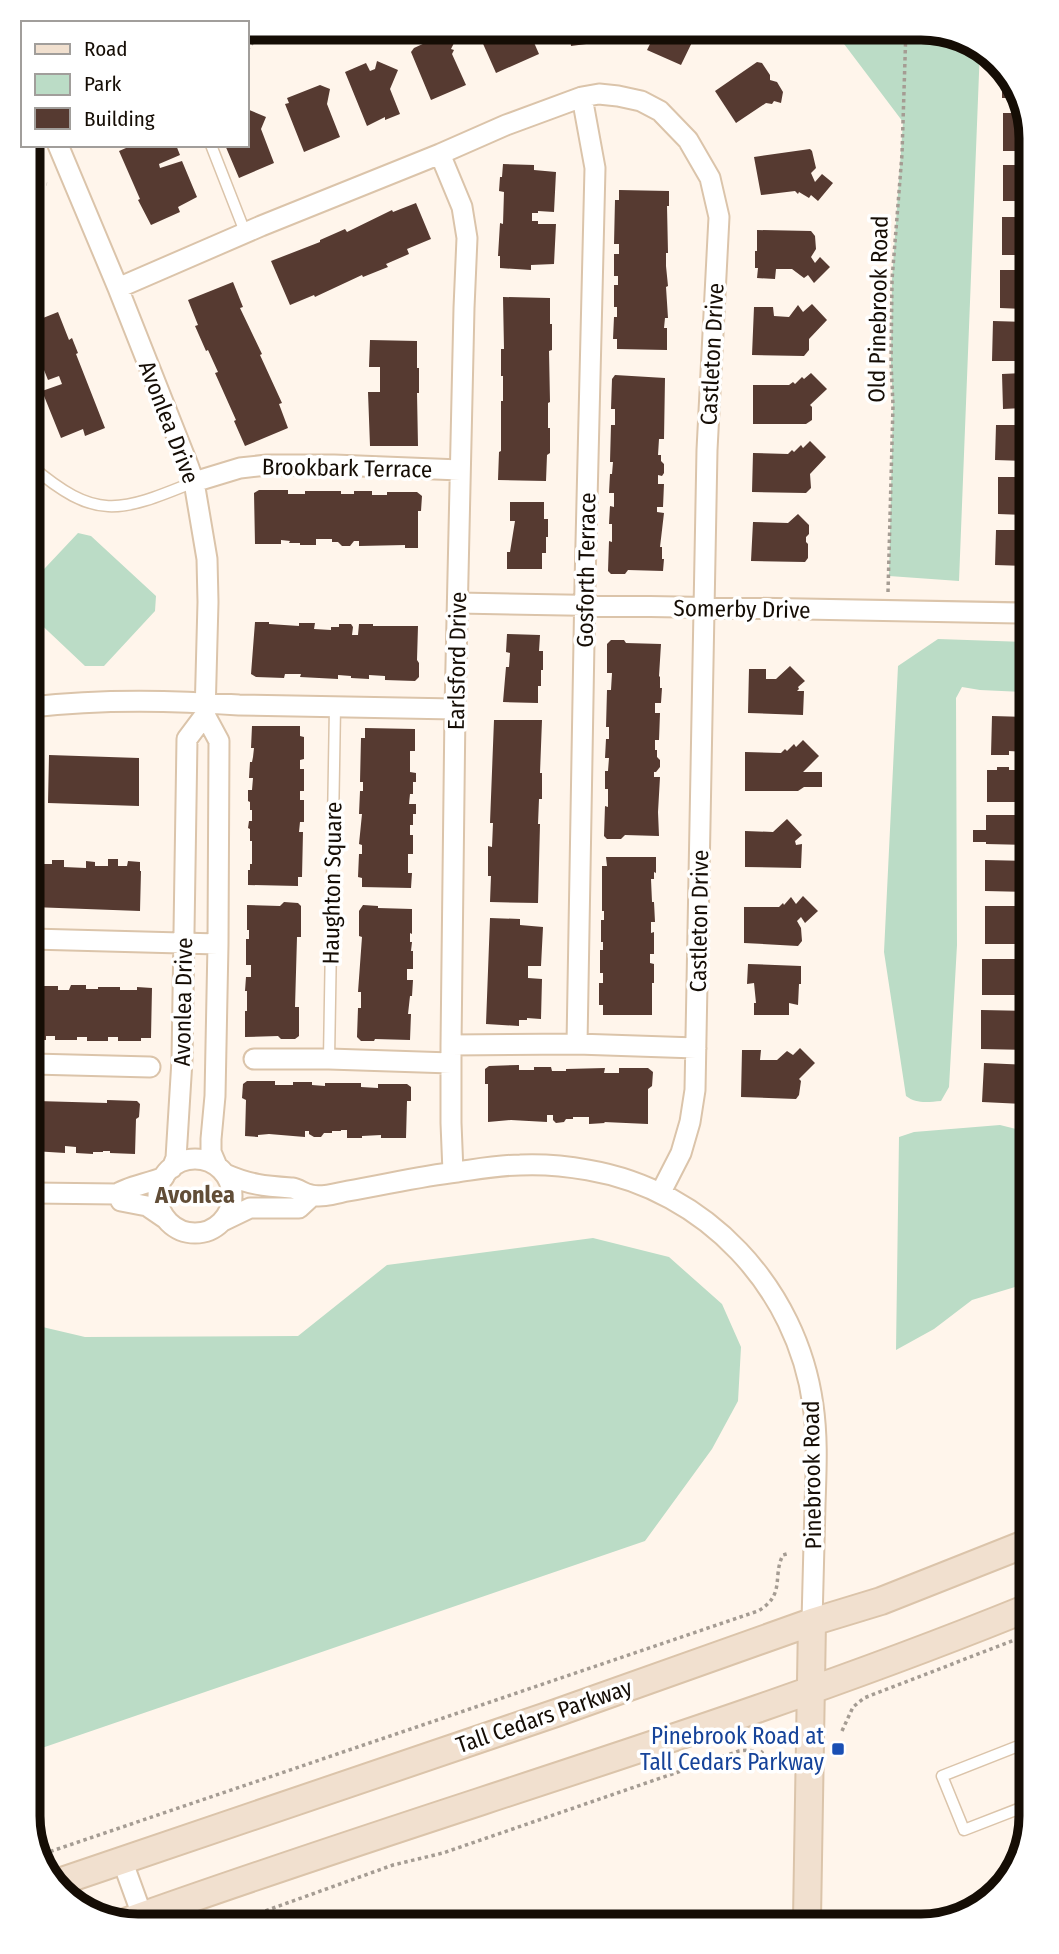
<svg xmlns="http://www.w3.org/2000/svg" width="1059" height="1954" viewBox="0 0 1059 1954" font-family="'Fira Sans Condensed',sans-serif">
	<rect width="100%" height="100%" fill="#fff5eb"/>
	<path fill="#bbdcc6" d="M830,28H929L980,48L959,581L889,576L893,405L891,363L892,280L903,122L835,32Z
		M78,533L91,536L156,596L155,611L104,666H85L31,615L30,584Z
		M938,639L1025,642V692L980,690L962,687L956,698L957,945L949,1087L941,1101C928,1102 916,1104 906,1096L884,952L898,666Z
		M1000,1125L1028,1132V1285L1015,1287L972,1300L934,1329L896,1350L899,1137L914,1132Z
		M593,1238L669,1257L722,1304L741,1347L738,1401L712,1449L645,1541L36,1750L34,1325L85,1337L298,1336L387,1265Z"/>
	<path fill="#563a31" d="M428,28L456,29L454,37H457L451,49L454,50L452,54L466,85L431,100L411,52L414,48L427,42L429,44L435,40V38L441,36V34Z
		M476,28H518L523,42L532,38L539,54L496,73Z
		M569,28H617V40L571,46Z
		M658,28H702L699,33L697,32L681,65L647,50Z
		M377,61L398,70L390,89L400,114L385,120V117L367,126L345,72L366,63L370,71L375,69Z
		M757,62L762,63L770,75V80L777,82L783,92L781,103L774,101L772,104L766,103L736,123L715,91Z
		M1002,70L1022,96V98H1002Z
		M320,85L330,89L327,104L340,137L304,152L285,104L289,103L287,98Z
		M247,109L266,117L261,129L274,163L239,178L225,145H247Z
		M1003,113H1023V151H1003Z
		M133,145H176L180,155L159,164L160,168L182,161L197,197L178,207L180,212L151,225L138,200L140,199L119,151Z
		M810,149L812,151L816,168L811,173L815,182L822,174L833,183L818,201L811,195L809,198L799,192L798,194L795,191L761,195L754,157Z
		M503,164L534,165V170L556,172L554,212L538,211V213H532V221H538V224H556L554,264L531,265V270L500,268V256H498L500,223L503,224L504,192L499,191L500,177H502Z
		M1017,164H1023V201H1003V165H1017Z
		M619,190L669,191V206H667L668,253H666V266L668,286L666,287L668,318H665L664,328H667V350L617,349V339H613L614,317H617V307H614V285H618V276H614V254H619V244H614L615,200H619Z
		M416,203L431,239L407,249L409,254L386,264L388,267L363,277L362,275L317,296L315,297L314,295L290,305L271,261L320,242V240L345,229L347,232L392,210L393,212Z
		M1002,217H1023V255H1002Z
		M757,230L811,231L815,236L816,249L811,257L815,263L820,257L830,267L814,283L808,275L804,278L792,269H776L775,279L757,278L758,268H755V251H757Z
		M1000,270H1023L1024,309L1000,308Z
		M233,282L243,307L240,308L262,354L260,355L282,403L279,404L288,428L245,446L234,421L236,420L215,373L218,372L208,350L206,351L195,326L198,325L188,300Z
		M503,297L550,298V324H552V350L549,351L550,402L548,403V428H550V453L547,455L546,481L498,480L499,452L501,451V401H503V376H501V349H504Z
		M812,304L827,320L809,339V350L804,356L752,355L754,307H773L774,316L789,317L798,305L803,312Z
		M58,312L69,340L72,338L78,353L76,354L105,428L85,436L83,429L61,438L42,391L62,384L59,376L48,380L38,355L29,358V332L41,327L38,320Z
		M993,321L1024,322V361H992Z
		M370,340L417,341V368H419V393H417L418,446H370L368,392H380V367H369Z
		M811,373L827,389L810,405L812,407V420L806,424H753V385H789L793,382L795,384L802,377L804,379Z
		M1024,373V408L1003,409L1002,374Z
		M615,375L665,378L664,439H659L658,455H661V461L664,464V473L662,476L658,475V484H664L663,507H657V512L664,513L660,547H662V559H664L663,571L628,570L625,574H611L608,571L609,541L612,542V524H609L610,506L614,507V493H609L610,474H612L613,462H610L611,425H615V409H611L612,379Z
		M996,425H1024V461L995,460Z
		M810,441L826,457L810,474L811,488L806,493L752,492L753,453L788,454L792,450L794,452L801,445L803,448Z
		M998,477H1024L1025,515L998,514Z
		M259,490H288V494H305V491H341V494H354V491H372V495H387V492H417L422,496L421,511H418V548H405V545L359,546V541H354L350,546H342L338,542H332V539H316V545H300V543H289L290,541L281,540V544H255L254,493Z
		M510,502H544V519H548V537H546V553H542V569H507V552H510L515,521H510Z
		M798,514L809,525V534L806,537V542L808,544V558L805,562L751,561L753,522L788,523Z
		M996,530H1025V566L995,565Z
		M255,622H269V624L299,626V623H315L314,629L331,630V627H339V624H351L353,627L352,635H358L359,624H373V626H418L417,660L419,663V677L415,681L385,680V676L369,675V679L351,678V676L338,675V679L300,677L301,674H285L284,678L256,677L251,674Z
		M507,634L540,635L539,651H543V670H541V686H538V703L503,702L506,667H509L510,653L506,652Z
		M611,640H624L626,643L661,644L659,676L660,677V688H662L661,703H655V713H660L659,740H655V750H657V757L660,760V767L656,772H654V777H660L658,812L659,836L625,835L621,839H607L604,836L605,806L608,807V789H605V771H608L609,758H605L606,739H609V727H606L607,690H611L612,673H607V644Z
		M790,666L805,681L798,687L799,689L797,691H804L803,715L748,713L749,669H766V679H776Z
		M992,716L1026,717V752L1009,751V755H991Z
		M494,720H542L540,773H542V799H539L538,824H540L538,903L490,902L491,876H488V846L492,847L493,823H490Z
		M252,726H300V736L304,737V759L300,760V769H304V791H300V800H304V822H300L299,832H303L302,877H298V886L248,885V870H250V864H252V841H250V829L248,828L249,821H252V810H250V802L248,801V790H252L253,778H249L250,762H252L253,757L254,748H251Z
		M365,728L415,729V751H410V772L416,773V782H413V794H410L409,804H416V814H413V825H410V835H413V854H408V873H412L411,888L362,887V878L358,877L359,854H362V845L359,844L362,814H359L360,791H363V782H360L361,738H365Z
		M803,740L819,756L803,772H822V787H804L798,791H745V752L781,753L785,749L787,751L794,744L796,747Z
		M49,755L139,758V806L48,803Z
		M997,767H1009V770H1026V802H987V770H997Z
		M986,815H1026V845L986,844V842H973V830H986Z
		M787,819L802,835L795,841L796,845L802,844L801,868L745,867V831L773,832Z
		M32,857L43,858V864H52V860H64V867L86,868V861L95,862V866H108V859H118V866H127L128,861L140,862V871H141L140,911L32,907Z
		M606,857H656V873L654,872V879H651L652,902H654L655,922H651V933L654,932V954H650V963L654,964V983H652V1015H603V1005H599V983H603V973H600V950H603V942H601V920H604V911H602V866H607Z
		M985,860L1026,861V892L985,891Z
		M803,896L818,911L805,923L801,917L797,921L801,928L802,941L798,946L744,943V907H779L783,903L784,905L791,897L796,904Z
		M284,902L298,903L301,906V937H297L295,1007H299V1036L295,1039H281L278,1036L245,1037V1011H247V991H245L246,977H251V965H246V939H249V930H247V905L280,906Z
		M363,905L378,906V908L412,909V934L410,933V942H412L411,951H413V969H407V980H413L412,996H410L408,1014H411L410,1040L375,1039L374,1041H361L357,1037L358,1008H361V992H358L362,937L359,936V911Z
		M985,906H1026L1027,944H985Z
		M490,918L520,919V925L543,927L541,966H528V978L542,979L541,1019L527,1018V1020H519V1026L486,1024Z
		M982,959H1027V995H982Z
		M748,964L801,966V984H799L798,1005L789,1003V1015H754V1003H756L754,983L747,984Z
		M71,985H86V989H98V987H120V990H137V987L152,988L151,1038H141V1041H118V1037H108V1041H87V1037H77V1040H55V1036H46V1040H33L32,988L43,989V986H58V990H69Z
		M981,1010L1027,1011L1026,1050L981,1049Z
		M800,1048L815,1063L799,1079L801,1081L799,1095L796,1099L741,1097L742,1050H761L760,1060H777L787,1051L793,1055Z
		M984,1063L1027,1065L1026,1104L982,1102Z
		M519,1065V1070H534V1067H551L552,1071H566V1069L605,1068L604,1073H619V1068H648L653,1072L652,1086L648,1089V1124L604,1122L605,1123L589,1124V1117H573V1119H566L564,1122L556,1123L553,1120V1115H547V1122L511,1120L488,1122V1084H485V1069L489,1066Z
		M247,1081H275V1085H293V1082H312V1085L325,1086V1083H361V1087L378,1088V1084H407L411,1087V1101H407L406,1138H381V1135L362,1136V1138H347V1130H341V1131H332V1133H324L321,1137H314L309,1134V1131H305V1137L269,1134L258,1135V1137L245,1136L246,1100L242,1098L243,1084Z
		M33,1098H37V1101L107,1103V1100L137,1101L140,1104L139,1117L136,1119L135,1154L110,1153V1151H103V1152H93V1154L76,1153V1147L65,1146V1153L33,1151Z"/>
	<g fill="none" stroke-linecap="round" stroke-linejoin="round">
		<g stroke="#dbc4aa" stroke-width="13">
			<path id="lane" d="M211,145L245,232
				M30,465C96,521 118,513 194,482
				M329,1059L335,707
				M1031,1741L942,1776L964,1830L1031,1804
				M940,1918L976,1904L977,1906"/>
		</g>
		<g stroke="#dbc4aa" stroke-width="23">
			<path id="street" d="M58,145L118,288L188,465L194,482L207,559L208,602L205,715L219,741L218,944L215,1096L211,1139V1152L217,1166
				M440,154L462,207L467,238L464,308L455,709L451,1045V1123L453,1172
				M118,288L261,226L440,154L506,125L582,97L599,94L618,96L641,101L660,111L688,140L710,178L719,217L707,450L695,1090L690,1122L681,1153L661,1192
				M194,482L240,468L267,465H334L460,470
				M458,603L1025,613
				M31,707C100,699 170,700 239,705L455,709
				M32,939L218,944
				M577,1044L585,584L595,168L582,97
				M451,1045L577,1044L696,1048
				M254,1059H329L451,1063
				M33,1064L150,1067
				M158 1196a37 37 0 1 1 74 0a37 37 0 1 1-74 0Z
				M172,1168L176,1158L182,1060L187,739L205,715
				M225,1174C250,1185 265,1186 292,1188C299,1189 304,1194 311,1195C322,1198 337,1193 348,1191C384,1185 421,1176 457,1172C478,1169 499,1165 520,1165C542,1164 566,1166 588,1170C706,1190 797,1288 813,1405C818,1439 816,1472 815,1505C814,1544 813,1583 812,1622
				M33,1193L117,1194C126,1187 150,1183 164,1177
				M117,1194L121,1201L147,1206L166,1219
				M223,1221L250,1208H299L312,1196
				M122,1860L146,1926"/>
		</g>
		<g stroke="#dbc4aa" stroke-width="30">
			<path id="secondary" d="M56,1883L556,1713L812,1622L881,1601L1030,1542
				M807,1919L812,1622
				M122,1923C424,1814 733,1728 1030,1607"/>
		</g>
		<path stroke="#a59c93" stroke-width="3.5" stroke-dasharray="3.5 3.5" stroke-linecap="butt" d="M247,50L256,38L272,28
			M28,176L38,183L47,184
			M888,592L893,405L891,363L892,280L902,154L906,28
			M842,1731L853,1707L864,1698L1030,1634
			M37,1856L758,1611C786,1595 772,1576 783,1555L790,1553
			M226,1925L393,1865L443,1853L739,1751C747,1750 753,1749 759,1755L763,1751"/>
		<use href="#lane" stroke="#fff" stroke-width="10"/>
		<use href="#street" stroke="#fff" stroke-width="19"/>
		<use href="#secondary" stroke="#f1e0cf" stroke-width="26"/>
	</g>
	<rect fill="#1a4fb4" stroke="#fff" stroke-width="2.5" x="831" y="1742" width="14" height="14" rx="3.5"/>
	<g text-anchor="middle" stroke-width="7" stroke-linejoin="round" paint-order="stroke">
		<g font-size="23" fill="#150d05" stroke="#fff">
			<text transform="translate(878 309) rotate(-89)" y="8">Old Pinebrook Road</text>
			<text transform="translate(712 354) rotate(-87)" y="8">Castleton Drive</text>
			<text transform="translate(169 422) rotate(69)" y="8">Avonlea Drive</text>
			<text transform="translate(347 468) rotate(1)" y="8">Brookbark Terrace</text>
			<text transform="translate(586 570) rotate(-89)" y="8">Gosforth Terrace</text>
			<text transform="translate(742 609) rotate(1)" y="8">Somerby Drive</text>
			<text transform="translate(457 661) rotate(-89)" y="8">Earlsford Drive</text>
			<text transform="translate(332 883) rotate(-89)" y="8">Haughton Square</text>
			<text transform="translate(699 921) rotate(-89)" y="8">Castleton Drive</text>
			<text transform="translate(183 1002) rotate(-89)" y="8">Avonlea Drive</text>
			<text transform="translate(812 1475) rotate(-91)" y="8">Pinebrook Road</text>
			<text transform="translate(544 1716) rotate(-19)" y="8">Tall Cedars Parkway</text>
		</g>
		<g font-size="23" fill="#164399" stroke="#fff" text-anchor="end">
			<text x="824" y="1744">Pinebrook Road at<tspan x="824" dy="26">Tall Cedars Parkway</tspan></text>
		</g>
		<g font-size="24" font-weight="bold" fill="#614d37" stroke="#fff">
			<text x="195" y="1203">Avonlea</text>
		</g>
	</g>
	<path d="M0 0H1059V1954H0ZM138 40H921A98 98 0 0 1 1019 138V1816A98 98 0 0 1 921 1914H138A98 98 0 0 1 40 1816V138A98 98 0 0 1 138 40Z" fill="#fff" fill-rule="evenodd"/>
	<path fill="none" stroke="#150d05" stroke-width="9" d="M138 40H921A98 98 0 0 1 1019 138V1816A98 98 0 0 1 921 1914H138A98 98 0 0 1 40 1816V138A98 98 0 0 1 138 40Z"/>
	<rect x="21" y="21" width="228" height="126" fill="#ffffff" stroke="#a19e9b" stroke-width="2"/>
	<rect x="35" y="44" width="35" height="10" fill="#f1e0cf" stroke="#a19e9b" stroke-width="2"/>
	<text x="84" y="56" font-size="21" fill="#150d05">Road</text>
	<rect x="35" y="74" width="35" height="21" fill="#bbdcc6" stroke="#a19e9b" stroke-width="2"/>
	<text x="84" y="91" font-size="21" fill="#150d05">Park</text>
	<rect x="35" y="108" width="35" height="21" fill="#563a31" stroke="#a19e9b" stroke-width="2"/>
	<text x="84" y="126" font-size="21" fill="#150d05">Building</text>
</svg>
